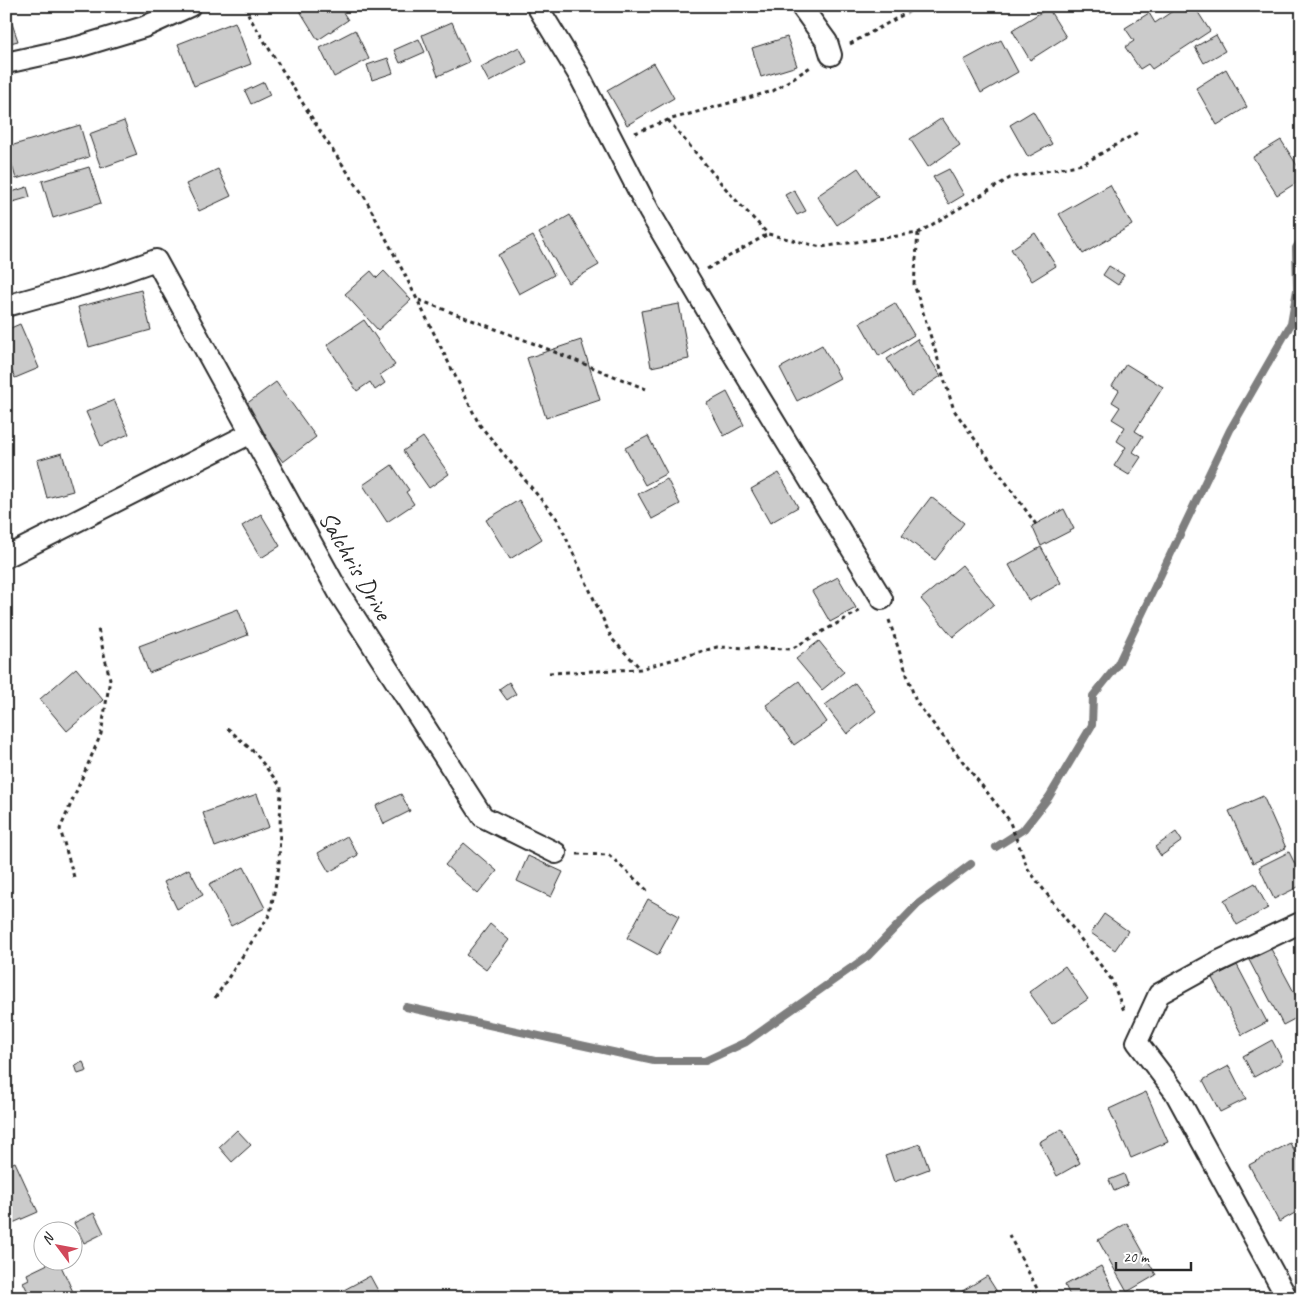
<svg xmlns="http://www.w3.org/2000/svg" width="1308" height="1304" viewBox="0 0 1308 1304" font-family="Caveat,sans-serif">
	<rect width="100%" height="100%" fill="#fff"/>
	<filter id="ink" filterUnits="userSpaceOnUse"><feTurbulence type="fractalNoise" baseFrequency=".02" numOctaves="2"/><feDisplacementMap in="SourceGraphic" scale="10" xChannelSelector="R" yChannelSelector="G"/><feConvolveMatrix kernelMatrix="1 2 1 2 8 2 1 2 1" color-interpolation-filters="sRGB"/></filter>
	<g filter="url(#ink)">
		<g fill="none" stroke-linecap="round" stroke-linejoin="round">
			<path stroke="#7e7e7e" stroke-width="8" d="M996,847L1024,829L1049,797L1092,725L1093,696L1117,666L1230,430L1291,324L1297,290L1296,248L1302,239
				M406,1007L654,1061H705L746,1042L868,956L918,904L971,864"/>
		</g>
		<path fill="#cbcbcb" stroke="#2b2b2b" d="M6,6L18,41L6,44Z
			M297,6H339L348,20L318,40Z
			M1180,6H1194L1210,31L1152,69L1148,64L1140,69L1125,47L1134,41L1125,28L1149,13L1155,23Z
			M1048,8L1066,37L1030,60L1012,30Z
			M235,22L251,64L194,86L178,44Z
			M452,22L469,62L438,76L422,35Z
			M355,30L369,59L334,77L320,48Z
			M1216,35L1225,51L1204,63L1195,47Z
			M787,37L797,66L761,77L752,48Z
			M419,39L425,52L400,63L394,50Z
			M1001,40L1018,72L981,93L964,60Z
			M519,47L527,62L489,82L481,67Z
			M388,58L393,73L372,80L367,65Z
			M654,63L674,98L627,125L607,90Z
			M1226,69L1247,107L1217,125L1196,88Z
			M264,82L270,95L251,104L245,91Z
			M1033,111L1052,144L1028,157L1010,125Z
			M942,118L960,145L928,167L910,139Z
			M124,121L137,155L101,168L89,134Z
			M80,125L89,157L16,179L7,147Z
			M1281,140L1302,173V179L1277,195L1253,157Z
			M89,167L101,203L53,218L42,181Z
			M858,168L878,197L837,225L817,196Z
			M218,169L231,196L199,211L186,184Z
			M949,169L964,195L949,204L933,177Z
			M1110,185L1132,225L1083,254L1059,214Z
			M27,187L30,197L6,204V194Z
			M794,190L806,211L797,215L785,195Z
			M570,215L599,265L568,283L539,233Z
			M1035,233L1056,266L1032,281L1011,249Z
			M533,236L554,275L519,294L498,255Z
			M1109,266L1124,275L1118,285L1103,275Z
			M371,271L377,278L384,271L411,300L378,330L345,294Z
			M141,290L151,330L89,347L78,307Z
			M895,303L914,335L879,356L860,323Z
			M679,304L689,359L651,367L641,311Z
			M364,320L395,365L380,375L385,383L375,390L370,382L357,391L327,345Z
			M20,324L39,368L15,378L6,359V330Z
			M917,339L941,376L911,396L887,359Z
			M581,340L600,400L546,418L527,358Z
			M822,345L840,378L797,401L780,368Z
			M1126,364L1163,387L1135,431L1143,436L1133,452L1141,457L1129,475L1114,466L1126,447L1117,441L1125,427L1112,419L1120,407L1112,402L1119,390L1112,386Z
			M276,382L316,437L283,462L242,407Z
			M727,392L744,425L724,436L707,403Z
			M114,400L129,434L101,446L86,412Z
			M648,436L667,473L645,485L625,448Z
			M423,437L449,474L429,488L403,451Z
			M62,453L73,491L47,498L37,460Z
			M392,465L409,490L406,492L414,504L387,522L363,485Z
			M779,473L798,507L770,523L751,489Z
			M667,479L680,504L652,519L638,494Z
			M931,497L964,523L935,560L902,535Z
			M519,500L542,539L510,559L486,520Z
			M1064,509L1074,529L1041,546L1032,526Z
			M261,514L280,546L261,558L242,526Z
			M1041,547L1061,583L1029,601L1009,565Z
			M962,565L994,604L953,637L921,599Z
			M838,577L856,608L830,622L812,591Z
			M238,609L248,635L149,673L139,646Z
			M819,641L844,672L822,690L796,659Z
			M76,668L103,700L67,731L40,699Z
			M799,681L827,722L794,745L766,705Z
			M509,682L516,694L507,700L499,689Z
			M855,683L876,711L847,734L825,705Z
			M257,794L269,827L215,847L203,813Z
			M401,794L410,811L384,824L376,806Z
			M1263,796L1286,848L1253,863L1229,811Z
			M1176,832L1182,841L1161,856L1155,847Z
			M347,836L358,855L329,872L318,853Z
			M464,843L497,871L478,894L445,865Z
			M1289,852L1302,878V885L1274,899L1259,867Z
			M528,856L563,872L551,897L517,881Z
			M244,867L265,908L231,926L209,884Z
			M189,869L203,895L177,909L164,882Z
			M1255,883L1268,908L1237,925L1224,900Z
			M648,899L679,916L658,955L627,938Z
			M1104,914L1128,931L1115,950L1091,933Z
			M490,924L509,940L486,970L466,955Z
			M1271,949L1302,1007V1015L1283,1025L1249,960Z
			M1237,965L1267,1022L1242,1035L1212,978Z
			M1065,966L1088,999L1052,1024L1029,992Z
			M1272,1040L1283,1061L1254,1077L1243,1056Z
			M83,1062L87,1071L78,1074L75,1065Z
			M1229,1066L1246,1099L1220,1112L1203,1080Z
			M1146,1092L1168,1142L1131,1158L1109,1109Z
			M1062,1129L1080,1163L1057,1176L1039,1142Z
			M237,1130L251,1145L232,1162L219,1147Z
			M1290,1143L1302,1166V1209L1279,1222L1249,1165Z
			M920,1144L929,1169L894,1182L885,1156Z
			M15,1162L38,1212L8,1225L6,1221V1166Z
			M1124,1174L1128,1185L1114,1191L1109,1180Z
			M94,1213L104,1233L84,1243L74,1223Z
			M1127,1223L1156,1275L1127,1292L1098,1240Z
			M1302,1245V1260L1296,1249Z
			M52,1262L54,1267L60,1264L75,1296L72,1298H31L23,1282L29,1279L27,1274Z
			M1101,1266L1116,1295L1111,1298H1071L1065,1285Z
			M370,1276L382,1298H345L342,1291Z
			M987,1276L1001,1298H951Z"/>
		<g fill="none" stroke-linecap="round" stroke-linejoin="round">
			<g stroke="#2b2b2b" stroke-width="24">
				<path id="minor" d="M537,6L579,75L649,211L727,344L882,599
					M801,6L827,42L831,55
					M6,63L78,47L144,27L190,6
					M6,306L102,279L156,260L339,593L483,817L556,853
					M6,557L251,433
					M1287,1298L1175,1092L1137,1042L1159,994L1217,962L1302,922"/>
			</g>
			<path stroke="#2b2b2b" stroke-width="3" stroke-dasharray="4 4" stroke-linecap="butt" d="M245,6L250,18L325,139L364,196L406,277L479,424L558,520L612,639L640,668
				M850,44L919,6
				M668,120L732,196L768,234L821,247L918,233L1010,178L1083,164L1138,132
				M635,133L668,120L773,91L812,66
				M918,233L914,284L954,410L1038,527
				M707,269L768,234
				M419,300L530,342L646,389
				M889,620L916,702L1009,820L1028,869L1111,979L1125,1013
				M549,673L640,669L717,647L791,649L863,609
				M577,854L609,855L650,893
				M74,877L60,829L101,734L110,679L98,629
				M215,998L270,914L279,866L281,787L255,753L225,726
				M1009,1235L1042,1298"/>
			<use href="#minor" stroke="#fff" stroke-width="20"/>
		</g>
	</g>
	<g text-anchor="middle" stroke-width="5" stroke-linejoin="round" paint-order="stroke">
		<g font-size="25" fill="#2b2b2b" stroke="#fff">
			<text transform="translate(356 565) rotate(60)" y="9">Salchris Drive</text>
		</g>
	</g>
	<rect width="1308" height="1304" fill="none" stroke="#fff" stroke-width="25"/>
	<rect x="12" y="12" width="1283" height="1279" fill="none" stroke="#2b2b2b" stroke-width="2" filter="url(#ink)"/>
	<g transform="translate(58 1246) rotate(302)"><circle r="24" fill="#ffffff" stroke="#aaaaaa"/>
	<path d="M0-4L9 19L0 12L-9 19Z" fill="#d1495b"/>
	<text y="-8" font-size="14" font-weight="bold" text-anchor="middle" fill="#2b2b2b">N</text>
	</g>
	<path d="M1116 1262v8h75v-8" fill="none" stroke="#2b2b2b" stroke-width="2.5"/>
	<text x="1123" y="1262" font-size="15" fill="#2b2b2b" stroke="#ffffff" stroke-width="4" paint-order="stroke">20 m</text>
</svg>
